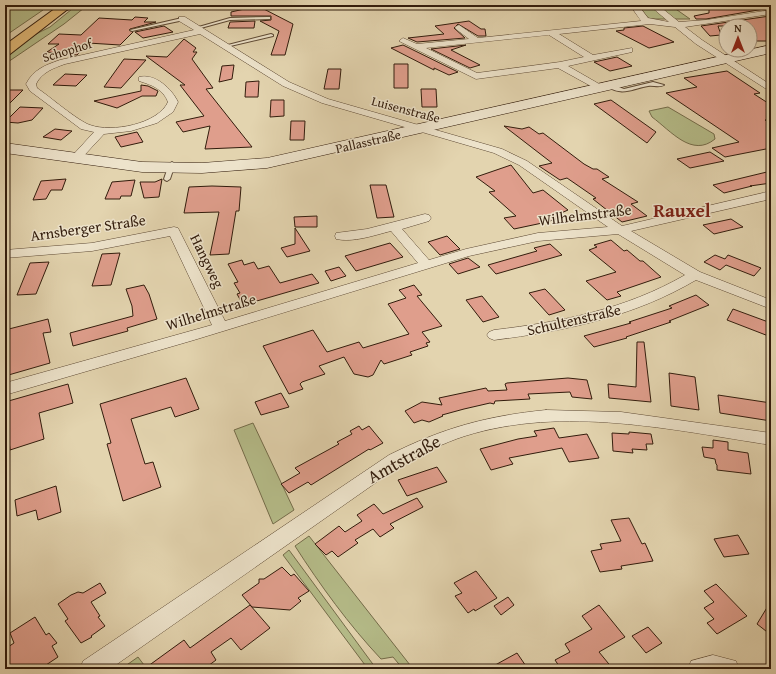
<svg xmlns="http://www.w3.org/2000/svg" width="776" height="674" viewBox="0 0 776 674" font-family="'Gentium Book Plus',serif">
	<rect width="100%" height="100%" fill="#e3d4af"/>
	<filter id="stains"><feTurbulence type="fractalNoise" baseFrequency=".005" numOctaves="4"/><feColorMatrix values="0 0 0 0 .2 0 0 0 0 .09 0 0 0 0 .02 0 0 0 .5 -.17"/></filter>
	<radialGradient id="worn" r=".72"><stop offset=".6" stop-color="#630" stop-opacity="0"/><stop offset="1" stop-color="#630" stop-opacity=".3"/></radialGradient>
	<path fill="#b5bc89" stroke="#746c4a" d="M5,5H43L44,6L43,10L5,36Z
		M83,5H201L118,9L84,8L64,24L5,64V56L32,36L50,27L72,9Z
		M638,5H670L690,19H649Z
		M668,107L714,134L715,139C692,158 671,131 652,117L649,111Z
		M253,423L294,510L273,524L234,430Z
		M309,536L410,665L403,669L393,657L381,659C349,625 320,585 295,546Z
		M289,550L375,667L378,669H368L283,555Z
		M138,657L147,669H121Z"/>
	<path fill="#df9e8c" stroke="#321c0c" d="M733,5H760L764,9L706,19H696L694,16L709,13V9L735,7Z
		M258,6L293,24L285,55H271L279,31L260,21L271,20V16H231V12Z
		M770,16L771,41H750V26H718L721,35L710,36L701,26Z
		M135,17L148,18L144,22H156L130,29L129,30L133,32L120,45L88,43L77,55L47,52L59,44H48L59,34L81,35L99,18L132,20Z
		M255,21L254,28H228L230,22Z
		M469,21L481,29H485L486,36H478L458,24L454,28L465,38L417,42L408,38L444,34L435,26Z
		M164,26L173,32L143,38L135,32Z
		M643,26L670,40L674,42L649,48L616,31L624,30V28Z
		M184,39L196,48L193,52H197L192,59L213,88L206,89L252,147L205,149L210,126L183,132L176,122L204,116L180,85H185L146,56L167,57Z
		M403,45L458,72L449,75L434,68V70L391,48Z
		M466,45L451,50L480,65L470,68L431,49Z
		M617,57L632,66L610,71L594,62Z
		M124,59L146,60L121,88L104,87Z
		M394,64H408V88H394Z
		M234,65L232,79L219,82L222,66Z
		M328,69H341L339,89H324Z
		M727,71L760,93L754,94L771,105V119L765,120L771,124V148L725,157L712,148L739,142L666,93L697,87L684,78Z
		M65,74L87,75L76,86L53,85Z
		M259,81L258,97H245L246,82Z
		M141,85L148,86L158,91L156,96H142L117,108L94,101L141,91Z
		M421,89H436L437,107H422Z
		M5,90H23L5,108Z
		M271,100H284V116L270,117Z
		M611,100L656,132L647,143L594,104Z
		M20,107L43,108L32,120L18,123L5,122Z
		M291,121H305L304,140H290Z
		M504,126L522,129L529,127L539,134L543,133L584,164L593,169H597L609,177L602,179L638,202L631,204L647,216L622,222L593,199L596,198L567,178L560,180L539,166L552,163Z
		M55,129L72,131L61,140L43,137Z
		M137,132L143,142L121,147L115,137Z
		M710,152L724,161L690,168L677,159Z
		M511,165L533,193L543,190L568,210L559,214L562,217L547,222L514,229L504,218L516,216L489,192L495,191L476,177Z
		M771,171V183L750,186H752L724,193L713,185Z
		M66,179L62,190H51L46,199L33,200L41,181Z
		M162,179L159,197L144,198L140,182H155Z
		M135,180L131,196H121L120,199H105L112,182Z
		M370,185H386L394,217L377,218Z
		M212,186L241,187L239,211H236L229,254L210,255L219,212L184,213L189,187Z
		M317,216V227H295L294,217Z
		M731,219L743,227L714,234L703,225Z
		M295,228L310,251L287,257L281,248L295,244Z
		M447,236L460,249L440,255L428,242Z
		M611,240L624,251L627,250L640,261H643L661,277L617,292L621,296L607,300L586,281L616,272L589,250L597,247L594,245Z
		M390,243L403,257L356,271L345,256Z
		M550,244L562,255L496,274L488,265L537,251L534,248Z
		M120,253L111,285L92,286L102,254Z
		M715,255L725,259L728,255L761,268L754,276L726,265L720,270L704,262Z
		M468,258L480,267L458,274L449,264Z
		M242,260L244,265L254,262L258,269L269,266L280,283L312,274L319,283L243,305L237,294L240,293L234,283L238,282L228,264Z
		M49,262L36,294L17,295L30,263Z
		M339,267L346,276L331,281L325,271Z
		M144,285L149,294L157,319L127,328L128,331L73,346L70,333L133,316L132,306L126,289Z
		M414,285L422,295L417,296L442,326L422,332L430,342L426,343L428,346L410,352L412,355L384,364L381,360L373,375L368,377L354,374L344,357L319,366L325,374L302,382L300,384L303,389L289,394L263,346L313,330L327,352L359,342L363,348L409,334L388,304L406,298L399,290Z
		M545,289L565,310L549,315L529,293Z
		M696,295L709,305L669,321L671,322L626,337L627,338L594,347L584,336L631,323L629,322L672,308L669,306Z
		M482,296L499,317L483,322L466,300Z
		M733,309L771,323V337L727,320Z
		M48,319L51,332L43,333L50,363L5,376V330Z
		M637,342H644L651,402L609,398L608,384L636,387Z
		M669,373L695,377L699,410L671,406Z
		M186,378L199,409L175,417L171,407L131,419L145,464L153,462L161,487L123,501L107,444L111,443L100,404Z
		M568,378L587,380L592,399L572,397L570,392L528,394L530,399L495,401L494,404L490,403L464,409L442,415L443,416L429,422L422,420L414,423L405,411L422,402L442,405L439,398L486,388L488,391L507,390L505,384L507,383Z
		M68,384L73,403L39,413L44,439L10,450L5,402Z
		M281,393L289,407L261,415L255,402Z
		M718,395L771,403V421L720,413Z
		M359,426L362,430L369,426L383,443L370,450L369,449L311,485L308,482L289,493L281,484L300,473L295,468L339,444L337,442L352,434L350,431Z
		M554,428L559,438L587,434L599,458L569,462L562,448L509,458L513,464L491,470L480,449L518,439L537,436L534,431Z
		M629,432L651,434L653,444H646L647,450L632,449L633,453L613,451L612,433L629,434Z
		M713,440L728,442V450L748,453L751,474L717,470V465L716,464L715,459L704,457L702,447L713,448Z
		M437,467L447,482L407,496L398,480Z
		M56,486L61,512L38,520L36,510L17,516L15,500Z
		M417,498L423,507L390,524L394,528L380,537L373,529L355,540L358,543L338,557L332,551L326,555L315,544L339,526L345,532L362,521L357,515L374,504L383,514Z
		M629,518L642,544L645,543L653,561L621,566L622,569L600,572L591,551L602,549L600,544L621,541L611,520Z
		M738,535L749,554L724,557L714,539Z
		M282,567L291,576L294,574L309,591L298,598L301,601L290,610L252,607L242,595L259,583V579H264Z
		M476,571L497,598L475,611L474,609L468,613L455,596L462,593L454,583Z
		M100,583L106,593L91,602L100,616L98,617L105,626L91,636L92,637L81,643L65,621L68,619L58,604L71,595L78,592L83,593Z
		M716,584L747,616L717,634L707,623L714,619L704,608L714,602L704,591Z
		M508,597L514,605L501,615L494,606Z
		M771,601V635L757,624Z
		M250,605L270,628L241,650L231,638L211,652L216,660L204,669H144L184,640L190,648Z
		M599,605L625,637L599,652L613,669H561L555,660L570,652L565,644L592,629L582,616Z
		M35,617L46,635L49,633L57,643L52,646L58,657L40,669H5V649L14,643L10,633Z
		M648,627L662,643L646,653L632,636Z
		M517,653L528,669H488Z"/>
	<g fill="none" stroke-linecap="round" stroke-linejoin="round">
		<g stroke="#5e4a35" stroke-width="2">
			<path id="lane" d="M268,17H270V19L230,20L197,29L195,28L230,18Z
				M182,18H184V20L132,31L130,30Z
				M271,34L273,35V36L226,47L224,46Z
				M653,82L664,85C659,88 653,85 648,86C631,89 622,97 605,85L608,83L624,89Z
				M172,162L175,164L170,179L167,181L165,180L164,179L169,164Z"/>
		</g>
		<g stroke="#5e4a35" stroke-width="1">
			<path id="street" d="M630,5H638L648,18L669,22L649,5H658L679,22L706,20L771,10V14L685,27L702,40L771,85V92L696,44L675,27L650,24L559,34L593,55L632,48V52L568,66L601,85L603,87L598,90L558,68L476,79L399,41L403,38L417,44L469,39L456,29L455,27L459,25L478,38L641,21ZM549,35L584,57L560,62L477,73L426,48Z
				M179,17H185L289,82L328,99L502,149L527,161L622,226L771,191V199L631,231L700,272L771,300V309L696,280C633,317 565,331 494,340L489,338L487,335L489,332L494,330C562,322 626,309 685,275L618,234L538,241L469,256L194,340L5,395V383L212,325L170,236L92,251L5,258V250L92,243L174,227L178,228L225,321L418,263L391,231C375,235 353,243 336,239L335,236L336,233L367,229L425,214L429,215L431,218L429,221L402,229L429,260L466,249L538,233L608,227L519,165L494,153L322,103L283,86L200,34L65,64C54,68 42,72 36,84L37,88C49,96 78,121 90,125C112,133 158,124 168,102C163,89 152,85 139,81V77C155,73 172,89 178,102L173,112L157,123L131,131L104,134L80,160H72L70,158L72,156L94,132L81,129L30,91L26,84C33,70 45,65 60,60L194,30L179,21Z
				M546,410L621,412L771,433V445C672,430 564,405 465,436C443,443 422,454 401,465L110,669H80L83,661L389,455C443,428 486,416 546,410Z
				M713,655L736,661L739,669H688L691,661Z"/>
		</g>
		<g stroke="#321c0c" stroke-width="1">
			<path id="secondary" d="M771,45V53L267,168L202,173L142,172L5,153V143L142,162L202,163L267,158Z"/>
		</g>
		<g stroke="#321c0c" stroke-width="2">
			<path id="primary" d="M60,5H73L10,54L5,55V45Z"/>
		</g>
		<g stroke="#321c0c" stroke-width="2">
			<path id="highway" d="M77,5L75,7L63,11L57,8L60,5Z"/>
		</g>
		<use href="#lane" fill="#ede3cb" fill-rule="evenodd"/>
		<use href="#street" fill="#ede3cb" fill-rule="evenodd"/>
		<use href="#secondary" fill="#ede3cb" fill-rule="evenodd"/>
		<use href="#primary" fill="#e2ba78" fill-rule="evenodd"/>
		<use href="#highway" fill="#e2ba78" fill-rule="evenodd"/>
	</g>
	<g text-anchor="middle" stroke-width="3" stroke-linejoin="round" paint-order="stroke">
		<g font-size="13" fill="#321c0c" stroke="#ede3cb">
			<text transform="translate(67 50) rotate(-17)" y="5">Schophof</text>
			<text transform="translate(406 109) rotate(15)" y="5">Luisenstraße</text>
			<text transform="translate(368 141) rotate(-13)" y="5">Pallasstraße</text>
		</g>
		<g font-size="15" fill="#321c0c" stroke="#ede3cb">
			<text transform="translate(585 215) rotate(-7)" y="5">Wilhelmstraße</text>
			<text transform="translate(88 228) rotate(-8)" y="5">Arnsberger Straße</text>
			<text transform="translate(207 261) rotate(64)" y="5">Hangweg</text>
			<text transform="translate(211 312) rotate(-17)" y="5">Wilhelmstraße</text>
			<text transform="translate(574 320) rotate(-13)" y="5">Schultenstraße</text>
		</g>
		<g font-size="18" fill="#321c0c" stroke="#ede3cb">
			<text transform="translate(404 459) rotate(-29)" y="6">Amtstraße</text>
		</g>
		<g font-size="19" font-weight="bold" fill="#7a1f14" stroke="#ede3cb">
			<text x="682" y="217">Rauxel</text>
		</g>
	</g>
	<rect width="776" height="674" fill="none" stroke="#e3d4af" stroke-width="20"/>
	<rect x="6" y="6" width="764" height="662" fill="none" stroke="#321c0c" stroke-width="2"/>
	<rect x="10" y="10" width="756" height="654" fill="none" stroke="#321c0c"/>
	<g transform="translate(738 38)"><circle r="19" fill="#ede3cb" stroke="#a2937f"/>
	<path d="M0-3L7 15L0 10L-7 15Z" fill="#8f2418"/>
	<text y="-6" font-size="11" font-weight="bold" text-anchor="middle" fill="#321c0c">N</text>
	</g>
	<rect width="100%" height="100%" filter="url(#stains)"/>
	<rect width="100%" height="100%" fill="url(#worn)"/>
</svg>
